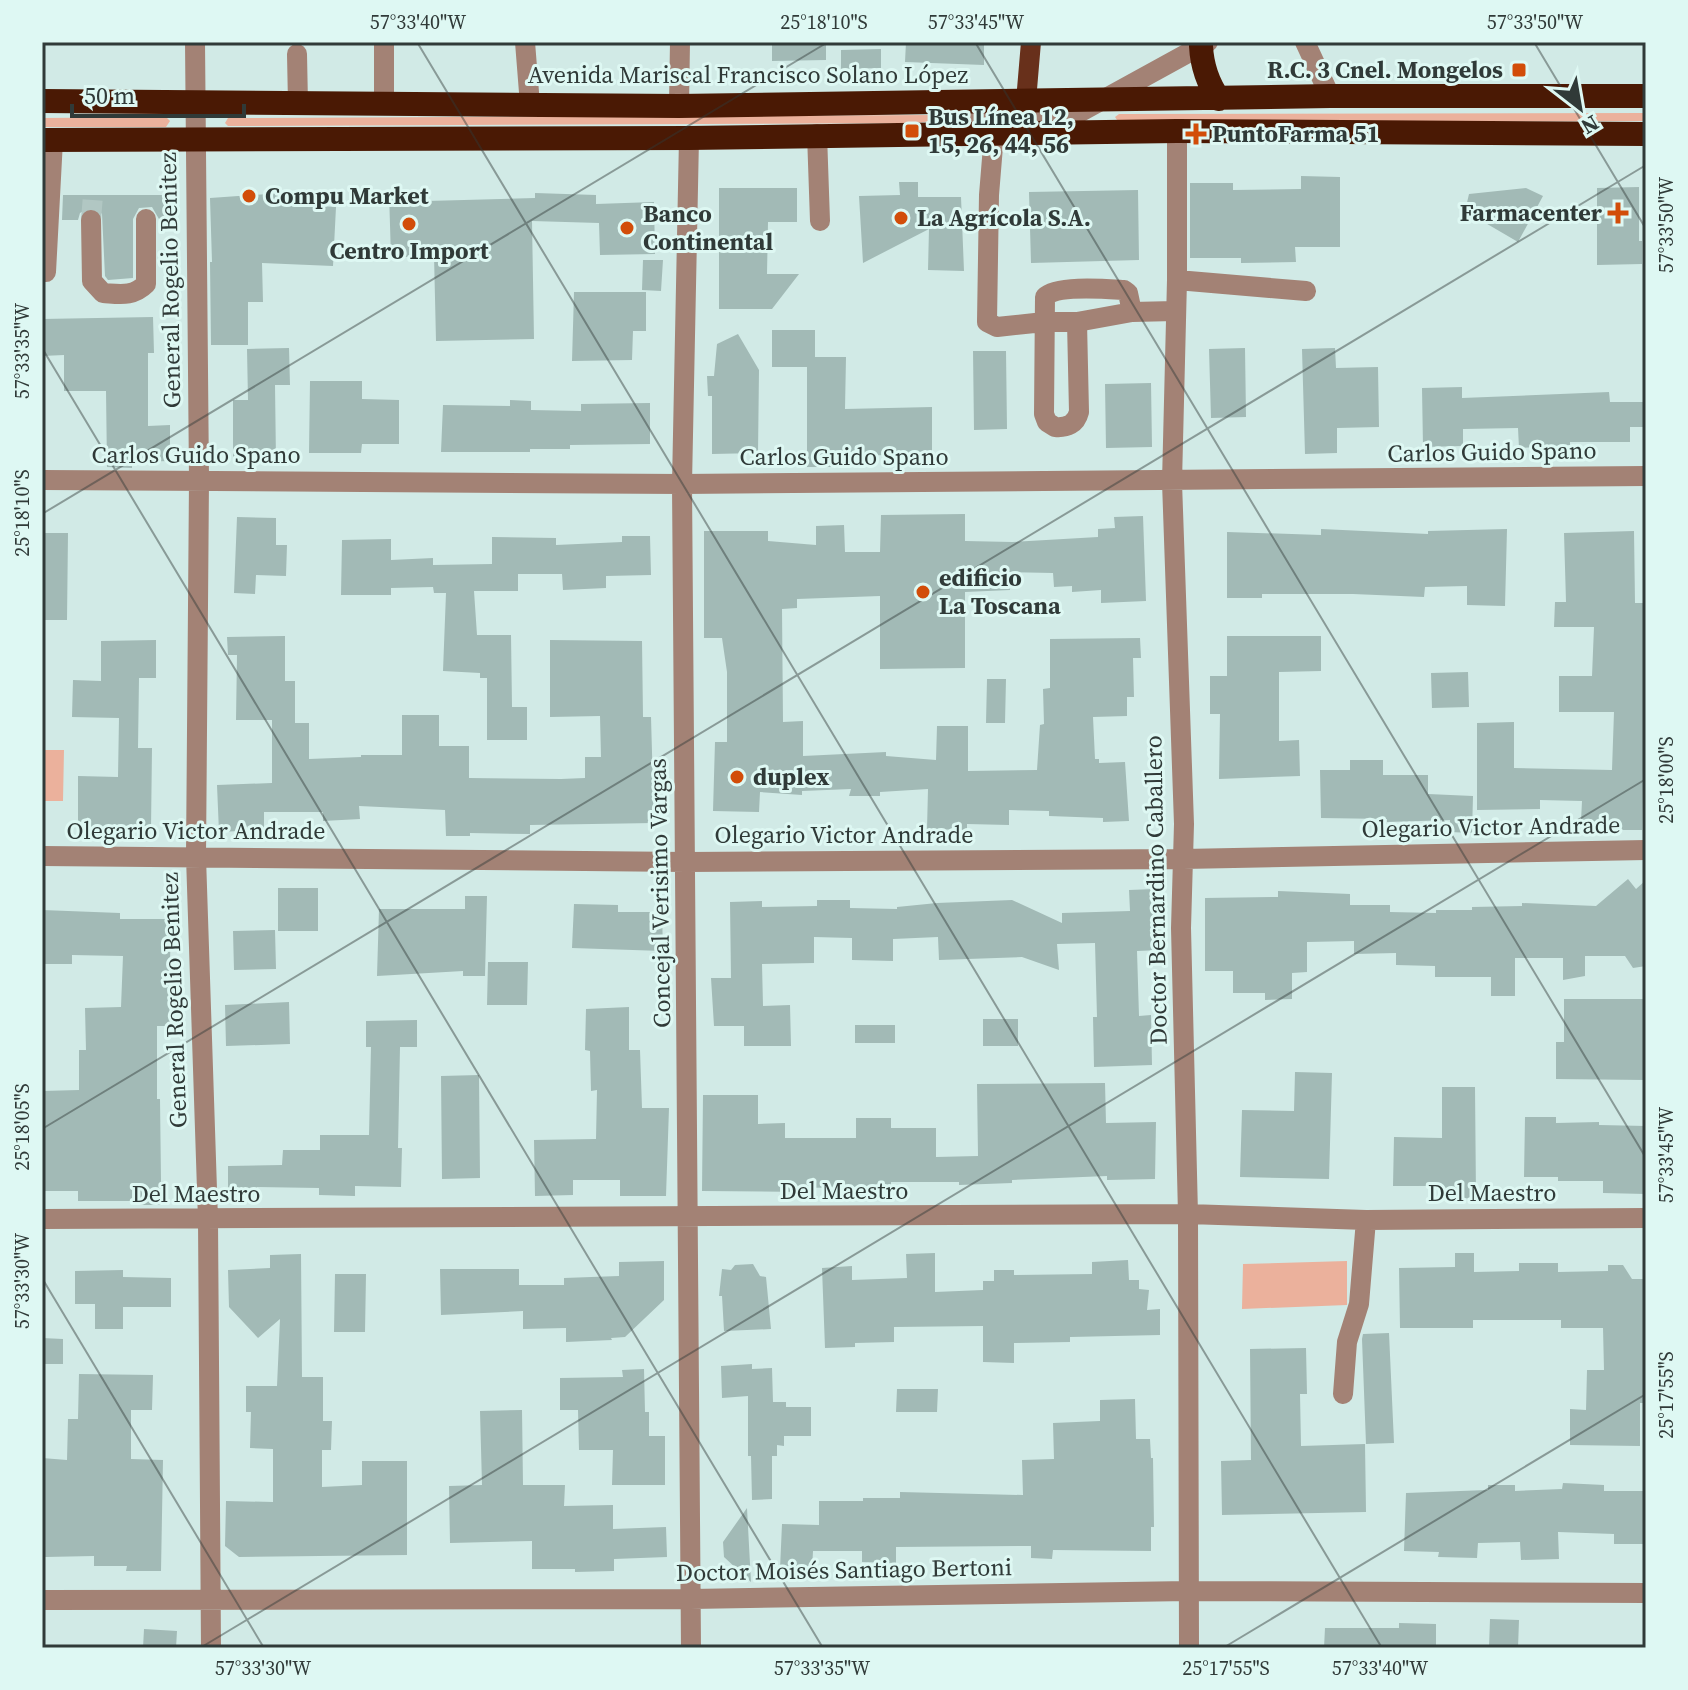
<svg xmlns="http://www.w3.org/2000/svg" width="1688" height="1690" viewBox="0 0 1688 1690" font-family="'Source Serif 4',serif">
	<rect width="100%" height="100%" fill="#d1eae6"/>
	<path fill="#ebb19c" d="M1646,113V121L1119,123L1115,117L1119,114Z
		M942,115L943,119L918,123L228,126L225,123L228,118Z
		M166,117L170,121L166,127H42V118Z
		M42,750H64L63,801H42Z
		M1347,1261V1305L1242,1309L1243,1264Z"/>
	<path fill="#a2bab6" d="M772,42H826V60L772,61Z
		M906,42H984V65L905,62Z
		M881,49V68L841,69V50Z
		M1301,176L1340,177V247H1295L1296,262L1241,263V258H1190V183H1233V190L1301,189Z
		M899,182H918V197H961L964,271L928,270L929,229L863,263L859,196L900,195Z
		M1639,187V241H1642V264L1597,265V188Z
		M719,188H797V222H768L767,274H799L772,309H719Z
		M1526,188L1543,196L1518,242L1465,211L1469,194Z
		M426,190L427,201L535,198V193L596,195V204L654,202L655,254L600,255L599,223L532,221L534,339L436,341L434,255L391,258L389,192Z
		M1138,190L1139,260L1031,263L1029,192Z
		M282,193L311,195L320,206L336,207L333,266L262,263L263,302H248V345H211L210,262H212L210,198Z
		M63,195H170V218L159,219L152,207L139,208L133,219V278L108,280L105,276L102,214L97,208L90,207L80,213L78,220H62Z
		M643,260H663L661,291L642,290Z
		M574,292H646V331H633L632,360L572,361Z
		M153,317L154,353H148V426L170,425V461L132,462V468L107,467L106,391H64V355L42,356V319Z
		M772,330H815V357H846L845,409L932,407V454L845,456V467H807V367H772Z
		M738,334L759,370L758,453L712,454V396H708L707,376H714L717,344Z
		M289,348L290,385H275L276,462L233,463V400H248L247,349Z
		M1245,348L1246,417L1211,418L1209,349Z
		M1335,348L1336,368L1378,367L1379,427L1337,428V453L1305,454L1302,349Z
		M973,351H1006L1007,429L974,430Z
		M310,381H362V399L399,400V444H362L361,453H309Z
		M1151,383L1152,447L1106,448L1105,384Z
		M1462,387V398L1609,392L1610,402H1645V427H1630V442H1570V445L1519,448L1518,428L1463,429V446L1423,447L1422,388Z
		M510,400L531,401V410L581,411V404L650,403V444L570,445V449H530V452H441L443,405L510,406Z
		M965,514V541L1012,542L1098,537V529L1115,528L1114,517L1143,516L1146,601L1101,603V590L1072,592V586L1054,587L1053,573L1009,572L1010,590L965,592V668L880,669V596L797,599V608L782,609L783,722L803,721V756L886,752V756L936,760L937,726H968V771L1037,770L1040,725L1044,724L1043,689L1050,688V639L1140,638L1141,658H1133L1134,697H1127V716L1093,717L1095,759H1099V763L1125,762L1129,821L1103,822V818L1049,816V811L1009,810V825L967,824V830L927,829L928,789L880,792V796H849L851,789L802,791V795L760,792L759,812L713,811L715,742H727V672L722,638H704V531H768V541L816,545V526L844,525L845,552H880L881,515Z
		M237,517L276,518V545H287L286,576L256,575L255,594L234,593Z
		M1321,529L1428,534V531L1507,529L1505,606L1467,605V586L1425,587L1424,597L1353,594H1262V598H1227V532L1321,535Z
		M1634,531L1635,603H1646V768H1643L1642,830H1603V822L1581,821L1582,801L1540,800V809L1477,810V723L1514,722V768L1612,770L1614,712H1559V676H1592L1594,627H1554L1555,602H1566L1564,533Z
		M42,533H68L67,620H42Z
		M622,536H650L651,575L606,576V588L563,590L562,574H518V591H474L477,635H511L512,707H527V740H487V678H480V673L443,671L446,593H434L433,587L391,588V595H341L342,540L391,539V560L433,558V565L492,564V537L556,538V545L622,542Z
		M285,636V681H295V723H309V759L361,757V755H402V715H439V746H469V778L561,779L585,778V757H601L600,716L550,717V640L642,641L643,717H651L654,823L530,825V834L470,833V836H446L445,810L359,806L360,819L323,821V812H264V830L219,832L217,785L272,783V720H236L237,655H228L227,637Z
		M1227,636H1321V671L1279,672V741L1299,740L1300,776L1219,779L1220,714H1210V676H1227Z
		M156,640V678H139L138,748H152L151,829L78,828V776L118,777L119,718L72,717L73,680L101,681V641Z
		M1468,672L1469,707L1432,708L1431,673Z
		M987,679H1006L1005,723H986Z
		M1350,760H1383V775H1428V794L1473,796L1472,833L1450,832V820L1387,822V819L1321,818L1320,770H1350Z
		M1628,879L1636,889L1646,880V930L1644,932L1646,966L1633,968L1625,956H1585V976L1563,980V958H1515V996H1491V977H1435V966L1396,965V953L1354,954V941L1307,942V972L1292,973V999L1265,1000V993H1233V971H1205V898L1278,897V891L1350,894V905H1390V912L1436,913V910H1472V907L1522,906V903L1596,906Z
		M278,888H318V931H278Z
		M1155,889L1160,950L1137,951L1139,1016L1151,1015L1152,1065L1094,1067L1093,1017H1097L1095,943L1057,944L1059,970L1022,957L939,960L938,937L893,939V961L852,960V938L814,937V963L762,964L763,1006L790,1005L791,1046H744V1026H714L711,978H731L730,902L762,901V907L817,906V900H850V908L897,909V907L937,903L1012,900L1062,923V913L1130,911L1129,890Z
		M465,896H487L485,976H463V971L377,976L379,909H465Z
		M574,904L618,905V912H662L663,951L572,948Z
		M42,910L120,913V919H171L169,1006L171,1026H157V1099H160L161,1182L164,1181L165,1205H132V1201H78V1191H42V1091L79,1090V1050H86L85,1008L121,1007L123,956L72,955V964H42Z
		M275,930L276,969L234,970L233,931Z
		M488,962H528L527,1005H487Z
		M1564,999H1646V1080L1556,1079V1042H1564Z
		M289,1002L290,1044L226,1046L225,1005Z
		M629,1007V1050H640L642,1108H669L666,1196H620V1180H573V1195L535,1196L534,1140L596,1139L597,1090L591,1091L590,1051L585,1050L586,1009Z
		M983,1019H1018V1046H983Z
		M417,1020V1047H400L398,1148H402L401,1187L355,1186V1196L319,1195V1188L257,1187V1195H228V1166L282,1165L283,1150H320V1135H369L371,1047H366V1021Z
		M855,1025H895V1043H855Z
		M1295,1072L1332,1073L1329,1179L1240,1177L1242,1110L1294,1111Z
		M479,1075L480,1178L442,1179L441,1076Z
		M1105,1083L1106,1123L1156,1122L1155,1179L1107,1180V1176L1012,1180V1183L959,1185V1182H891V1186L805,1188V1192L702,1191L703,1095H758V1124L785,1123V1138H856V1118H891V1128H936V1157L978,1156L977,1084Z
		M1442,1087H1475L1476,1198L1443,1199V1186H1393L1394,1137L1442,1138Z
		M1525,1117H1556V1123L1599,1122V1125L1646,1126V1194L1603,1193V1181H1558V1177H1524Z
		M935,1253V1292L983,1290V1281H994V1270H1014V1275L1092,1274V1262L1128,1260L1129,1280H1139V1289L1149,1290L1147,1310L1160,1309V1335L1070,1337V1342L1014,1343V1363L983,1362V1326L894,1327V1342L855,1343V1347L825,1348L822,1268L852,1266V1280L907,1278L906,1254Z
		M1455,1253H1474V1272L1519,1271V1263H1558V1272L1608,1271V1265H1623L1632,1279H1646V1403H1640V1446L1570,1445V1409L1586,1410L1587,1370H1604L1603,1328H1561V1320H1473V1328H1400L1399,1268L1455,1267Z
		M301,1254L302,1377H323V1421H332L331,1450H322V1487L362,1485V1461H407V1555L239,1557L225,1546L226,1501L273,1502V1449L250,1448L251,1412H246V1386H277L280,1319L258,1338L229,1307L228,1270L270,1268V1255Z
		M664,1261V1300L625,1337L611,1338L612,1340L566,1342V1328L523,1329V1311L441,1315L440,1269H519V1285H564V1278L619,1276V1262Z
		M753,1264L760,1276L766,1277L771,1329L724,1331L722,1296H719L722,1269L731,1270L735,1265Z
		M123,1270V1277L171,1278V1307H123V1329H95V1304H75V1271Z
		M335,1274H366L365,1332H334Z
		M1389,1333L1394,1443L1366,1444L1362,1339L1363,1334Z
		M42,1338L63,1339V1364H42Z
		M1306,1348L1307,1394H1300L1301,1446L1365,1444L1366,1512L1222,1515L1221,1461L1251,1460L1250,1349Z
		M752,1364V1369L772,1368L773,1402H786V1407H811V1436H784V1446L777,1445V1456H772V1499L752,1500L751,1456H748V1396L722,1398L721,1366Z
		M644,1369L645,1412H649V1436H665V1485H612L613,1450H579L578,1410H560V1378L623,1377L622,1370Z
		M79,1374L153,1375L152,1410H131V1459L163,1460L161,1571H126L127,1566H94V1556L45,1557L42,1458L67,1460L68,1419H78Z
		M897,1389H938L937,1412H896Z
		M1135,1399L1136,1439H1150L1151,1458H1153L1154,1527H1151V1551L1053,1550L1052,1559L1031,1558V1546L896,1547V1563L862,1562V1551H813L812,1570L780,1569L782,1524L819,1525V1501H863V1498H900V1492L1023,1495L1022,1460L1054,1459L1053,1423L1100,1421V1400Z
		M522,1410L523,1485H565L564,1506L613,1505V1529L666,1527L667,1557L614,1559V1571L575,1572V1569H532V1541L450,1543L449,1486L482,1485L480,1411Z
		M1563,1483L1604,1485V1491H1646V1544H1614V1534L1558,1532L1559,1559L1521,1560L1520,1542L1478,1543L1477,1558L1438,1557L1439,1552L1404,1551L1406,1493L1488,1490V1485H1515V1491L1562,1489Z
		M747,1508L750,1564L751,1582L724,1557L723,1542Z
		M1490,1619L1519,1620L1518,1648H1489Z
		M1399,1623L1436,1624V1648H1324L1325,1628H1399Z
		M144,1629L177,1631L176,1648H143Z"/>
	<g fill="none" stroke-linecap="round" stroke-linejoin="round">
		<path stroke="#b1c7c3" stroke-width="20" stroke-dasharray="20 10" stroke-linecap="butt" d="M91,220L93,195"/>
		<path stroke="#a38275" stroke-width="20" d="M195,42L199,480L196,857L208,1220L211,1648
			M525,42L530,105
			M1305,42L1330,96
			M297,54L298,104
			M384,105V42
			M679,106L680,42
			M1177,131V280L1172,482L1184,824L1181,928L1188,1214L1189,1648
			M934,132L961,121L1066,120L1208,42
			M817,134L820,221
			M994,134L989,195L987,322L997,327L1044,322H1077L1132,312L1128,293L1124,290C1106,289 1056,285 1045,297L1044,414L1047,422L1055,427C1067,428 1076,424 1079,412L1077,322
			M689,138L682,484L691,1648
			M91,220L92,281L103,293C120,294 133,297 146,284V219
			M46,272L53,140
			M1177,280L1306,291
			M1132,312L1175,311
			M42,480L682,484L1646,476
			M42,856L686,862L1183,859L1646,850
			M42,1219L1188,1214L1366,1220L1646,1218
			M1343,1394L1347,1342L1359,1304L1366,1220
			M42,1600L691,1599L1188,1591L1646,1593"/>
		<path stroke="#68301b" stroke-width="20" d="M1026,101L1031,42"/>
		<path stroke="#4a1904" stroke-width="24" d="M1201,46C1202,66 1207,82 1219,99
			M42,101L679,106L1330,96H1646
			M42,140L689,138L1177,131L1646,134"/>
	</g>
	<path fill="none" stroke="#303a38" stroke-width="2" stroke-opacity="0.45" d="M417,42L1382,1648M975,42L1646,1158M1534,42L1646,229M42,348L823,1648M42,514L828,42M42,1129L1646,165M42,1278L264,1648M200,1648L1646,779M1223,1648L1646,1394"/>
	<g fill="#d24d09" stroke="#def8f3" stroke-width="3">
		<rect x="1511" y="62" width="16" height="16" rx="4"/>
		<rect x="904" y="123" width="16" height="16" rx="4"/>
		<path d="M1192 122h8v8h8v8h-8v8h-8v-8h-8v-8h8z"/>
		<circle cx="249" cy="196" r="8"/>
		<path d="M1614 201h8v8h8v8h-8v8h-8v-8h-8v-8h8z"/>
		<circle cx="901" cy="218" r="8"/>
		<circle cx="409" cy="224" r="8"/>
		<circle cx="627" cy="228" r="8"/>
		<circle cx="923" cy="592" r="8"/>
		<circle cx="737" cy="777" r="8"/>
	</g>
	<g text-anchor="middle" stroke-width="6" stroke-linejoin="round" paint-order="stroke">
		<g font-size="24" font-weight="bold" fill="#303a38" stroke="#def8f3" text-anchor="start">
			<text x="1503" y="78" text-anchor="end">R.C. 3 Cnel. Mongelos</text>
			<text x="928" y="125">Bus Línea 12,<tspan x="928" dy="28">15, 26, 44, 56</tspan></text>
			<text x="1212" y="142">PuntoFarma 51</text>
			<text x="265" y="204">Compu Market</text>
			<text x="1602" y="221" text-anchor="end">Farmacenter</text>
			<text x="643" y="222">Banco<tspan x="643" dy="28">Continental</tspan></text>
			<text x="917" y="226">La Agrícola S.A.</text>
			<text x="409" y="259" text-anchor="middle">Centro Import</text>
			<text x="939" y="586">edificio<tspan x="939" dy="28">La Toscana</tspan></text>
			<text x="753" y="785">duplex</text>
		</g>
		<g font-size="24" fill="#303a38" stroke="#def8f3">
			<text x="748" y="83">Avenida Mariscal Francisco Solano López</text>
			<text transform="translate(170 280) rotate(-91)" y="8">General Rogelio Benitez</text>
			<text transform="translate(1492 452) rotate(-1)" y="8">Carlos Guido Spano</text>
			<text x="196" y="463">Carlos Guido Spano</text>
			<text x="844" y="465">Carlos Guido Spano</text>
			<text transform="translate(1491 827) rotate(-1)" y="8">Olegario Victor Andrade</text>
			<text x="196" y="839">Olegario Victor Andrade</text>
			<text x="844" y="843">Olegario Victor Andrade</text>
			<text transform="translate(1156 890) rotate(-91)" y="8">Doctor Bernardino Caballero</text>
			<text transform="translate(660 893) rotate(-91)" y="8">Concejal Verisimo Vargas</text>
			<text transform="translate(174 1000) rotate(-92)" y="8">General Rogelio Benitez</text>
			<text x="844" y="1199">Del Maestro</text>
			<text x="1492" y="1201">Del Maestro</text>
			<text x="196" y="1202">Del Maestro</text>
			<text transform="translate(844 1570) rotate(-1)" y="8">Doctor Moisés Santiago Bertoni</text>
		</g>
	</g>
	<rect width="1688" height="1690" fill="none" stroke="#def8f3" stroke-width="88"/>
	<g transform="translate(1580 108) rotate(149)" stroke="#def8f3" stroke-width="6" paint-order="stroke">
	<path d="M0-6L14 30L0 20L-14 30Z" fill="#303a38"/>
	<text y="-12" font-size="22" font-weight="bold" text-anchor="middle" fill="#303a38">N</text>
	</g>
	<path d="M72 104v12h172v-12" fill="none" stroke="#303a38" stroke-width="4"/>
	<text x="84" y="104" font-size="24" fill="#303a38" stroke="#def8f3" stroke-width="6" paint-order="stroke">50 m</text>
	<rect x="44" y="44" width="1600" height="1602" fill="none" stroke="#303a38" stroke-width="3"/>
	<g font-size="20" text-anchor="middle" fill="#303a38">
		<text x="418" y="29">57°33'40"W</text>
		<text x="824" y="29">25°18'10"S</text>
		<text x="976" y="29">57°33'45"W</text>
		<text x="1535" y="29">57°33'50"W</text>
		<text transform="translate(1666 225) rotate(-90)" y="7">57°33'50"W</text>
		<text transform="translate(22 351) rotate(-90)" y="7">57°33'35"W</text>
		<text transform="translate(22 513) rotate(-90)" y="7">25°18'10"S</text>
		<text transform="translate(1666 780) rotate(-90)" y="7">25°18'00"S</text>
		<text transform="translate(22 1127) rotate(-90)" y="7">25°18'05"S</text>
		<text transform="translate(1666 1155) rotate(-90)" y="7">57°33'45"W</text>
		<text transform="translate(22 1281) rotate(-90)" y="7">57°33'30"W</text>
		<text transform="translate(1666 1395) rotate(-90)" y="7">25°17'55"S</text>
		<text x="263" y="1675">57°33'30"W</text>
		<text x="822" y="1675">57°33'35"W</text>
		<text x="1226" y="1675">25°17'55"S</text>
		<text x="1380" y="1675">57°33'40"W</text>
	</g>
</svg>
